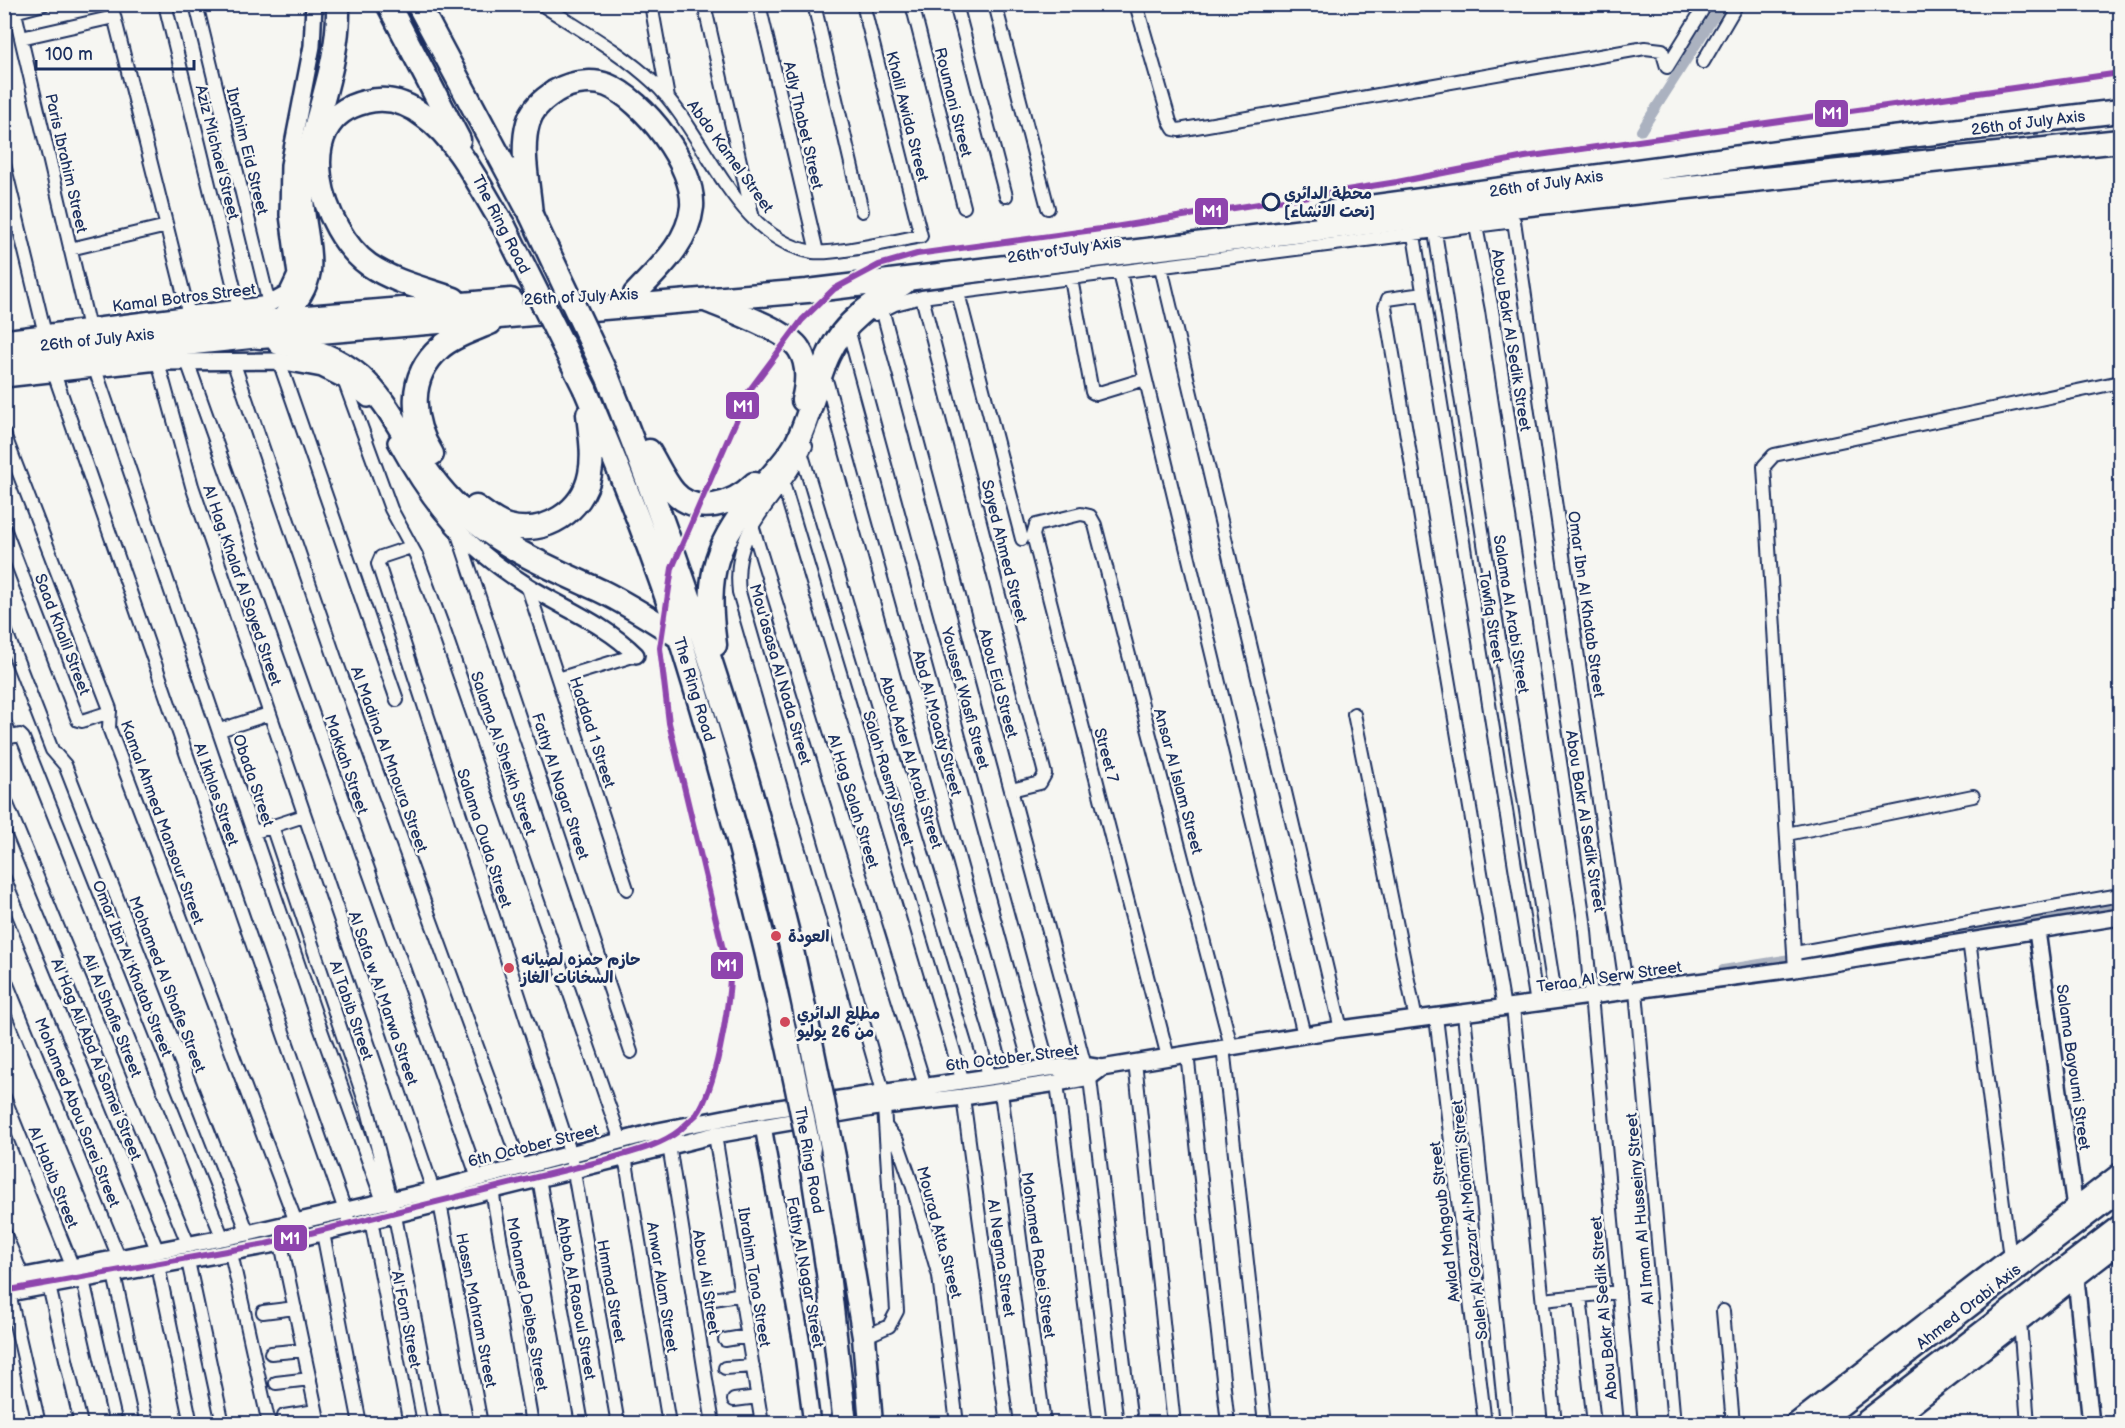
<svg xmlns="http://www.w3.org/2000/svg" width="2125" height="1428" viewBox="0 0 2125 1428" font-family="'Balsamiq Sans','Playpen Sans Arabic',sans-serif">
	<rect width="100%" height="100%" fill="#f6f6f2"/>
	<filter id="ink" filterUnits="userSpaceOnUse"><feTurbulence type="fractalNoise" baseFrequency=".0167" numOctaves="2"/><feDisplacementMap in="SourceGraphic" scale="12" xChannelSelector="R" yChannelSelector="G"/><feConvolveMatrix kernelMatrix="1 2 1 2 8 2 1 2 1" color-interpolation-filters="sRGB"/></filter>
	<g filter="url(#ink)">
		<g fill="none" stroke-linecap="round" stroke-linejoin="round">
			<path stroke="#abb2c0" stroke-width="10" d="M1641,131L1722,4
				M1825,954L2120,906
				M1723,970L1790,959"/>
			<g stroke="#1b2f5e" stroke-width="16">
				<path id="minor" d="M13,4L89,328
					M111,4L189,315
					M165,4L239,308
					M196,4L269,304
					M541,4C579,29 621,52 654,83C706,132 734,239 813,252C833,255 898,240 921,236L863,4
					M651,4L668,98
					M704,4L752,214
					M759,4L817,252
					M814,4L862,211
					M912,4L964,207
					M956,4L1006,196
					M995,4L1048,208
					M1136,4L1170,122L1174,129L1179,130L1645,48L1662,50L1667,67
					M14,12L44,4
					M21,38L114,17
					M1703,62L1737,4
					M1667,67L1706,4
					M4,164L45,334
					M1476,226L1492,310L1584,921L1631,1424
					M1435,232L1556,1001
					M1414,235L1537,1004
					M70,249L167,226
					M1161,267L1341,1029
					M1120,273L1304,1035
					M1071,279L1092,392L1096,394L1145,379
					M958,293L1022,539
					M1423,294L1388,299L1385,307L1504,1008
					M922,297L1045,774L1040,783L1011,790
					M882,309L1085,1066
					M875,314L895,304L922,297L1514,221L1627,992
					M850,336L1049,1068
					M187,361L478,1178
					M233,361L335,658L521,1167
					M279,361L397,700
					M158,362L192,486L433,1190
					M95,369L317,1019L383,1201
					M54,373L348,1219
					M344,380L391,509L416,555L442,625L621,1141
					M827,383L1018,1073
					M4,434L110,709L109,728L296,1222
					M806,446C780,501 731,524 739,592L883,1091L897,1311L889,1326L864,1337
					M802,455L990,1078
					M783,483L963,1082
					M752,525L925,1086
					M4,528L78,720L82,721L110,712
					M457,531L631,1052
					M411,547L381,557L378,564L571,1155L618,1424
					M527,585L627,889
					M4,627L52,750L65,765L248,1233
					M558,679L636,655
					M1354,714L1416,1020
					M4,722L11,737L20,735L23,738L223,1239
					M220,730L269,714
					M4,797L189,1246
					M272,826L368,1110L395,1216L435,1424
					M255,832L304,816
					M1787,834L1973,796
					M4,878L158,1252
					M1969,940L2010,1258
					M1795,953L2120,895
					M1795,969L1764,466L1774,455L2120,382
					M4,977L120,1260
					M1636,991L1674,1424
					M1513,1007L1555,1424
					M1464,1014L1506,1424
					M1436,1017L1485,1424
					M1223,1047L1265,1424
					M1187,1053L1228,1424
					M1168,1057L1033,535L1036,525L1081,514L1090,516L1095,525L1231,1046
					M1135,1062L1174,1424
					M1089,1070L1131,1424
					M1057,1083L1100,1424
					M1001,1092L1044,1424
					M4,1097L73,1268
					M963,1097L1007,1424
					M886,1127L897,1141L913,1187L939,1276L957,1424
					M715,1135L762,1424
					M669,1145L713,1424
					M625,1156L669,1424
					M539,1178L582,1424
					M492,1190L532,1424
					M440,1203L481,1424
					M371,1220L410,1424
					M4,1232L23,1277
					M323,1233L360,1424
					M281,1243L319,1424
					M231,1253L269,1424
					M188,1261L223,1424
					M158,1266L191,1424
					M114,1274L147,1424
					M83,1280L116,1424
					M49,1286L81,1424
					M9,1293L39,1424
					M1580,1296L1594,1424
					M714,1299L742,1294
					M1543,1300L1619,1292
					M1723,1311L1733,1424
					M263,1312L295,1308
					M2020,1322L2028,1424
					M725,1340L748,1336
					M271,1353L304,1350
					M725,1368L753,1366
					M276,1383L310,1379
					M734,1400L758,1397
					M284,1416L316,1411"/>
			</g>
			<g stroke="#1b2f5e" stroke-width="20">
				<path id="tertiary" d="M4,338L269,304L287,294L296,275L288,215L289,165L312,46L314,4
					M4,379L158,362L279,361L322,369L344,380L368,399
					M396,442C432,507 464,546 528,586C565,609 605,624 636,655
					M2037,931L2075,1208
					M763,1126L801,1339L812,1424
					M2076,1279L2091,1424
					M4,1280L248,1233L433,1190L658,1131L759,1111L1049,1068L1089,1066L1102,1068L1341,1029L1795,969L2120,917
					M4,1294L281,1243L715,1135L884,1106L963,1097L1057,1083L1090,1077L1102,1068
					M1792,1424L2120,1171
					M1890,1424L2120,1245"/>
			</g>
			<g stroke="#1b2f5e" stroke-width="24">
				<path id="trunk" d="M4,350L283,319
					M4,364L260,337"/>
			</g>
			<g stroke="#1b2f5e" stroke-width="27">
				<path id="motorway" d="M388,4L459,140
					M418,4L527,208
					M1325,213L1792,150L2120,111
					M531,215C529,186 520,151 528,123C531,112 540,102 550,95C564,84 589,78 607,85C644,100 695,166 692,207C688,244 658,269 635,294
					M454,299C426,289 394,282 369,265C322,232 287,120 365,102C387,96 406,102 424,116C458,139 482,191 504,226
					M708,301C730,310 788,331 799,349C809,364 807,384 803,400
					M283,319L511,300
					M283,319C294,304 306,290 309,271C312,243 299,214 303,184C311,124 340,67 338,4
					M260,337L807,291L1492,208L2120,141
					M279,343C393,360 386,433 453,502C498,547 544,565 601,591C628,604 654,621 679,637
					M608,378C679,557 741,739 786,926C799,977 808,1029 819,1081
					M585,389C621,474 656,560 683,648C728,792 765,937 796,1084
					M649,451C657,464 664,480 674,492C696,517 734,504 754,484
					M432,454C411,420 407,377 440,348C453,336 474,330 490,323
					M476,507C486,514 496,523 508,526C545,536 583,511 590,474C594,454 590,434 588,414
					M715,645C705,570 715,544 762,487C774,472 787,460 796,444C811,415 815,383 829,354C843,322 876,301 904,283
					M809,1148L828,1273L845,1424
					M834,1157L864,1337L871,1424
					M1815,1424L2120,1189
					M1864,1424L2120,1227"/>
			</g>
			<use href="#minor" stroke="#f6f6f2" stroke-width="12"/>
			<use href="#tertiary" stroke="#f6f6f2" stroke-width="15"/>
			<use href="#trunk" stroke="#f6f6f2" stroke-width="20"/>
			<use href="#motorway" stroke="#f6f6f2" stroke-width="22"/>
			<g stroke="#1b2f5e" stroke-width="27" stroke-linecap="butt">
				<path id="motorway-bridge" d="M531,215L608,378
					M504,226L585,389
					M819,1081L834,1157
					M796,1084L809,1148"/>
			</g>
			<use href="#motorway-bridge" stroke="#f6f6f2" stroke-width="22"/>
			<g stroke="#f6f6f2" stroke-width="10">
				<path id="metro-1" d="M4,1291L266,1244L602,1161C627,1153 659,1147 680,1130C685,1125 692,1119 697,1114C716,1087 728,1012 730,979L669,723L660,648L672,568L749,391L802,320L834,289L879,265L917,254L1108,228L1397,182L1525,157L2120,73"/>
			</g>
			<use href="#metro-1" stroke="#8e44ad" stroke-width="6"/>
		</g>
	</g>
	<circle fill="#f6f6f2" stroke="#1b2f5e" stroke-width="3" cx="1271" cy="202" r="8"/>
	<g fill="#d1495b" stroke="#f6f6f2" stroke-width="2">
		<circle cx="776" cy="936" r="6"/>
		<circle cx="509" cy="968" r="6"/>
		<circle cx="785" cy="1022" r="6"/>
	</g>
	<g text-anchor="middle" stroke-width="5" stroke-linejoin="round" paint-order="stroke">
		<g font-size="16" fill="#1b2f5e" stroke="#f6f6f2">
			<text transform="translate(954 102) rotate(76)" y="6">Roumani Street</text>
			<text transform="translate(908 116) rotate(76)" y="6">Khalil Awida Street</text>
			<text transform="translate(2028 122) rotate(-7)" y="6">26th of July Axis</text>
			<text transform="translate(804 125) rotate(77)" y="6">Adly Thabet Street</text>
			<text transform="translate(248 151) rotate(76)" y="6">Ibrahim Eid Street</text>
			<text transform="translate(218 152) rotate(76)" y="6">Aziz Michael Street</text>
			<text transform="translate(731 156) rotate(54)" y="6">Abdo Kamel Street</text>
			<text transform="translate(67 163) rotate(77)" y="6">Paris Ibrahim Street</text>
			<text transform="translate(1546 183) rotate(-8)" y="6">26th of July Axis</text>
			<text transform="translate(502 224) rotate(63)" y="6">The Ring Road</text>
			<text transform="translate(1064 249) rotate(-8)" y="6">26th of July Axis</text>
			<text transform="translate(581 296) rotate(-3)" y="6">26th of July Axis</text>
			<text transform="translate(184 297) rotate(-7)" y="6">Kamal Botros Street</text>
			<text transform="translate(97 339) rotate(-6)" y="6">26th of July Axis</text>
			<text transform="translate(1512 340) rotate(81)" y="6">Abou Bakr Al Sedik Street</text>
			<text transform="translate(1005 551) rotate(76)" y="6">Sayed Ahmed Street</text>
			<text transform="translate(243 585) rotate(71)" y="6">Al Hag Khalaf Al Sayed Street</text>
			<text transform="translate(1587 604) rotate(82)" y="6">Omar Ibn Al Khatab Street</text>
			<text transform="translate(1512 614) rotate(81)" y="6">Salama Al Arabi Street</text>
			<text transform="translate(1492 617) rotate(81)" y="6">Tawfiq Street</text>
			<text transform="translate(63 634) rotate(69)" y="6">Saad Khalil Street</text>
			<text transform="translate(781 674) rotate(74)" y="6">Mou'asasa Al Nada Street</text>
			<text transform="translate(999 683) rotate(75)" y="6">Abou Eid Street</text>
			<text transform="translate(695 689) rotate(73)" y="6">The Ring Road</text>
			<text transform="translate(966 698) rotate(75)" y="6">Youssef Wasfi Street</text>
			<text transform="translate(938 723) rotate(75)" y="6">Abd Al Moaaty Street</text>
			<text transform="translate(593 732) rotate(72)" y="6">Haddad 1 Street</text>
			<text transform="translate(504 753) rotate(71)" y="6">Salama Al Sheikh Street</text>
			<text transform="translate(1107 755) rotate(75)" y="6">Street 7</text>
			<text transform="translate(390 759) rotate(70)" y="6">Al Madina Al Mnoura Street</text>
			<text transform="translate(912 762) rotate(73)" y="6">Abou Adel Al Arabi Street</text>
			<text transform="translate(347 764) rotate(71)" y="6">Makkah Street</text>
			<text transform="translate(889 778) rotate(73)" y="6">Salah Rasmy Street</text>
			<text transform="translate(254 780) rotate(71)" y="6">Obada Street</text>
			<text transform="translate(1179 781) rotate(75)" y="6">Ansar Al Islam Street</text>
			<text transform="translate(561 786) rotate(72)" y="6">Fathy Al Nagar Street</text>
			<text transform="translate(217 794) rotate(71)" y="6">Al Ikhlas Street</text>
			<text transform="translate(854 801) rotate(73)" y="6">Al Hag Salah Street</text>
			<text transform="translate(1586 821) rotate(81)" y="6">Abou Bakr Al Sedik Street</text>
			<text transform="translate(163 822) rotate(70)" y="6">Kamal Ahmed Mansour Street</text>
			<text transform="translate(485 838) rotate(72)" y="6">Salama Ouda Street</text>
			<text transform="translate(133 968) rotate(68)" y="6">Omar Ibn Al Khatab Street</text>
			<text transform="translate(1609 976) rotate(-8)" y="6">Teraa Al Serw Street</text>
			<text transform="translate(168 984) rotate(69)" y="6">Mohamed Al Shafie Street</text>
			<text transform="translate(384 998) rotate(71)" y="6">Al Safa w Al Marwa Street</text>
			<text transform="translate(352 1010) rotate(71)" y="6">Al Tabib Street</text>
			<text transform="translate(113 1015) rotate(68)" y="6">Ali Al Shafie Street</text>
			<text transform="translate(1012 1057) rotate(-7)" y="6">6th October Street</text>
			<text transform="translate(97 1059) rotate(68)" y="6">Al Hag Ali Abd Al Samei Street</text>
			<text transform="translate(2074 1067) rotate(82)" y="6">Salama Bayoumi Street</text>
			<text transform="translate(78 1112) rotate(68)" y="6">Mohamed Abou Sarei Street</text>
			<text transform="translate(533 1145) rotate(-14)" y="6">6th October Street</text>
			<text transform="translate(810 1160) rotate(80)" y="6">The Ring Road</text>
			<text transform="translate(54 1177) rotate(68)" y="6">Al Habib Street</text>
			<text transform="translate(1639 1209) rotate(-95)" y="6">Al Imam Al Husseiny Street</text>
			<text transform="translate(1469 1220) rotate(-96)" y="6">Saleh Al Gazzar Al Mohami Street</text>
			<text transform="translate(1444 1222) rotate(-97)" y="6">Awlad Mahgoub Street</text>
			<text transform="translate(940 1232) rotate(75)" y="6">Mourad Atta Street</text>
			<text transform="translate(1039 1255) rotate(82)" y="6">Mohamed Rabei Street</text>
			<text transform="translate(1002 1258) rotate(82)" y="6">Al Negma Street</text>
			<text transform="translate(806 1272) rotate(80)" y="6">Fathy Al Nagar Street</text>
			<text transform="translate(755 1277) rotate(81)" y="6">Ibrahim Tana Street</text>
			<text transform="translate(707 1282) rotate(81)" y="6">Abou Ali Street</text>
			<text transform="translate(663 1287) rotate(81)" y="6">Anwar Alam Street</text>
			<text transform="translate(612 1291) rotate(80)" y="6">Hmmad Street</text>
			<text transform="translate(577 1298) rotate(80)" y="6">Ahbab Al Rasoul Street</text>
			<text transform="translate(528 1304) rotate(80)" y="6">Mohamed Deibes Street</text>
			<text transform="translate(1968 1306) rotate(-38)" y="6">Ahmed Orabi Axis</text>
			<text transform="translate(1603 1308) rotate(-95)" y="6">Abou Bakr Al Sedik Street</text>
			<text transform="translate(477 1310) rotate(79)" y="6">Hassn Mahram Street</text>
			<text transform="translate(407 1319) rotate(79)" y="6">Al Forn Street</text>
		</g>
		<g font-size="16" font-weight="bold" fill="#1b2f5e" stroke="#f6f6f2" text-anchor="start">
			<text x="1284" y="199">محطة الدائري<tspan x="1284" dy="18">[تحت الانشاء]</tspan></text>
		</g>
		<g font-size="16" font-weight="bold" fill="#1b2f5e" stroke="#f6f6f2" text-anchor="start">
			<text x="788" y="942">العودة</text>
			<text x="521" y="965">حازم حمزه لصيانه<tspan x="521" dy="18">السخانات الغاز</tspan></text>
			<text x="797" y="1019">مطلع الدائري<tspan x="797" dy="18">من 26 يوليو</tspan></text>
		</g>
	</g>
	<g stroke="#f6f6f2" stroke-width="2">
		<rect x="1814" y="99" width="35" height="29" rx="6" fill="#8e44ad"/>
		<rect x="1194" y="197" width="35" height="29" rx="6" fill="#8e44ad"/>
		<rect x="725" y="391" width="35" height="29" rx="6" fill="#8e44ad"/>
		<rect x="710" y="951" width="34" height="29" rx="6" fill="#8e44ad"/>
		<rect x="273" y="1224" width="35" height="28" rx="6" fill="#8e44ad"/>
	</g>
	<g font-size="16" text-anchor="middle" font-weight="bold" fill="#fff">
		<text x="1832" y="119">M1</text>
		<text x="1212" y="217">M1</text>
		<text x="743" y="412">M1</text>
		<text x="727" y="971">M1</text>
		<text x="290" y="1244">M1</text>
	</g>
	<rect width="2125" height="1428" fill="none" stroke="#f6f6f2" stroke-width="24"/>
	<rect x="12" y="12" width="2101" height="1404" fill="none" stroke="#1b2f5e" stroke-width="2" filter="url(#ink)"/>
	<path d="M36 60v9h158v-9" fill="none" stroke="#1b2f5e" stroke-width="3"/>
	<text x="45" y="60" font-size="18" fill="#1b2f5e" stroke="#f6f6f2" stroke-width="4.5" paint-order="stroke">100 m</text>
</svg>
